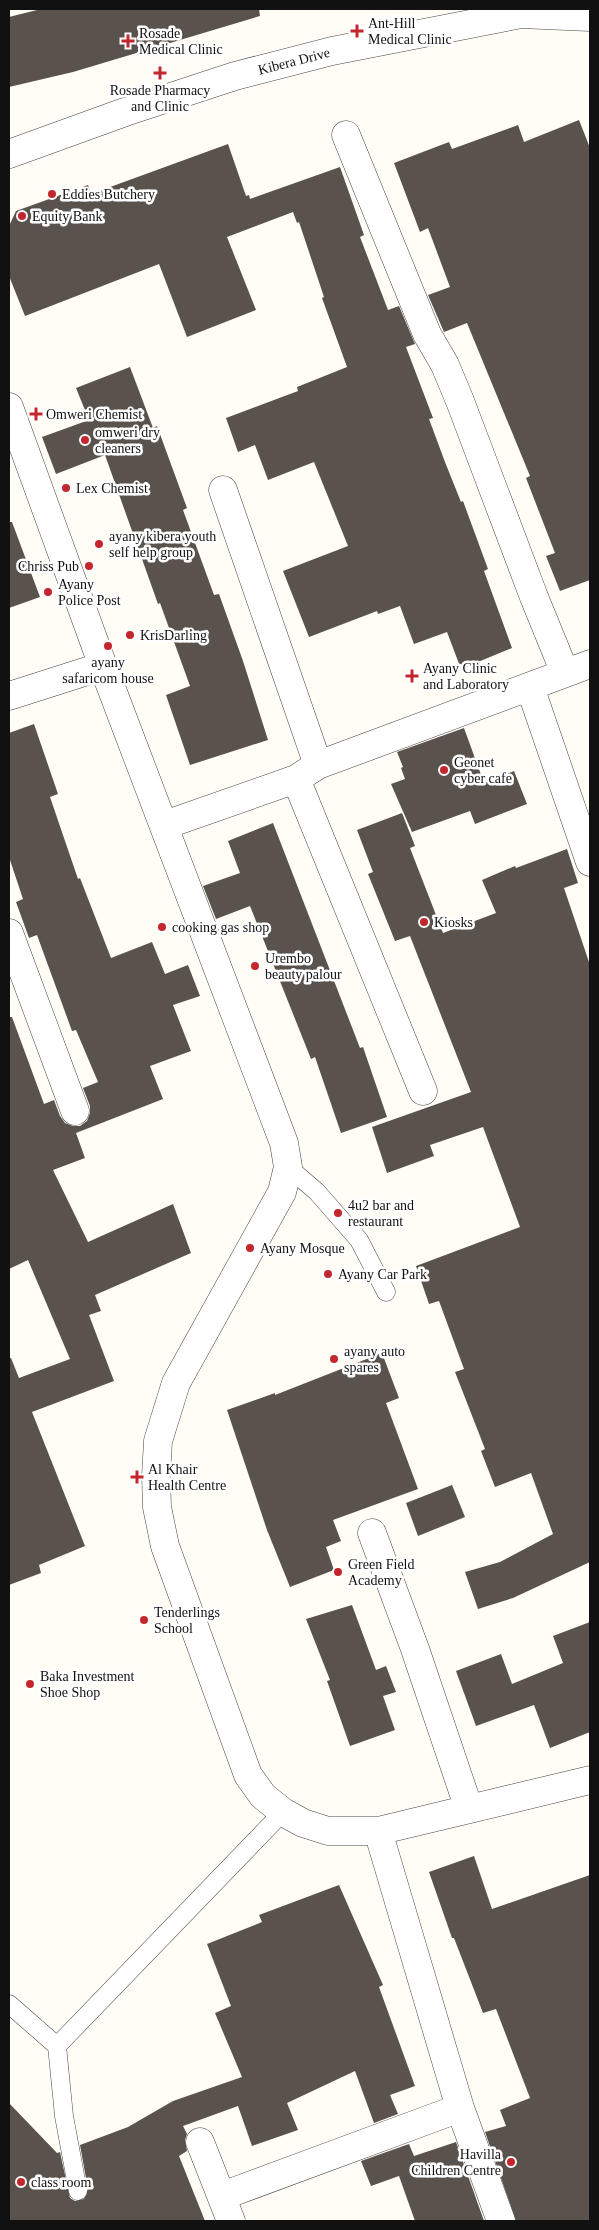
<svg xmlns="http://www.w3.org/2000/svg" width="599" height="2230" viewBox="0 0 599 2230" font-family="Georgia,serif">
	<rect width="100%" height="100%" fill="#fffdf5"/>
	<path fill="#5a524d" d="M41,9H259L260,16L73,72L9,87V17Z
		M579,120L590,148V580L560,591L546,556L555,553L526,478L530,476L467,323L444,332L428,295L450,287L428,228L420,232L394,163L449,142L452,149L518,125L524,142Z
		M228,144L246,196L249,195L250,199L340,167L364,235L360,237L388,310L399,306L415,344L406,347L433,418L429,419L445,462L461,502L463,501L488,569L484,571L512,648L461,669L447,632L414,644L400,606L378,614L377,611L309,637L283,571L348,546L314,462L268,480L255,445L238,452L226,418L298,391L297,387L347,367L322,298L324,297L299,222L297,223L293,212L227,237L256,310L187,337L159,264L25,316L9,276V226L16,211L88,185L91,194Z
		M130,367L153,428L157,426L187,508L183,510L214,595L219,594L243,661L268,740L190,765L166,695L190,686L160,603L158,604L105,455L56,474L42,437L89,420L76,388Z
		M9,522H12L40,597L9,608Z
		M34,724L58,794L50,797L78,879L80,878L111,958L152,942L165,974L188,965L200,996L173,1005L191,1051L150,1066L163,1099L76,1133L85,1158L53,1170L88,1242L173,1204L191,1253L95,1295L101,1311L89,1315L114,1381L32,1412L85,1546L39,1565L41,1573L9,1585V1358H11L19,1378L70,1359L28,1260L9,1269V1017H12L44,1104L54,1100L60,1116L65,1123L73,1126H80L87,1121L90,1113V1106L83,1088L98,1082L76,1030L72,1031L37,935L29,938L16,902L23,899L9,857V733Z
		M464,728L484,783L514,771L527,804L475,824L470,811L412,832L391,784L405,779L401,768L403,767L397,752Z
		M402,813L415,846L410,848L443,933L496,913L482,880L515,866L516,868L567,849L578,883L564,888L590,965V1562L513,1598L478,1609L465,1572L500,1562L553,1534L531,1473L495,1487L481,1451L485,1449L455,1372L464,1369L439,1301L429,1304L416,1266L520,1227L483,1127L430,1145L434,1156L387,1173L372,1127L471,1092L410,936L395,941L368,874L373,872L357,830Z
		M273,823L360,1048L363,1047L387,1117L341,1133L315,1057L311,1059L250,906L216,919L203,886L240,873L228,841Z
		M382,1353L399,1398L386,1403L418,1489L333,1520L341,1541L326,1547L334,1570L290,1587L267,1530L227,1410L275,1393V1395Z
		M452,1485L465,1517L418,1536L406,1503Z
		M352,1605L376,1670L386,1666L396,1692L383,1696L395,1730L350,1746L327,1681L330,1680L306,1619Z
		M590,1622V1732L550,1748L534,1705L476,1726L456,1671L501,1654L512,1684L563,1663L553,1636Z
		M474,1856L492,1909L590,1875V2221H516L485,2132L506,2126L500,2110L530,2098L496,2009L483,2013L454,1938H452L429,1872Z
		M339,1885L383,1985L379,1987L415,2086L390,2095L398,2114L374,2123L355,2071L287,2103L298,2130L252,2146L238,2106L183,2126L187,2134L185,2140L187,2151L179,2156L205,2221H9V2103L57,2153L60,2152L70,2198L75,2201L84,2199L88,2189L80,2145L128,2127L173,2101L242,2077L215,2013L231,2006L207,1944L262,1922L259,1915Z
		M456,2142L484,2221H415L399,2176L371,2186L361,2161L409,2144L414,2156Z"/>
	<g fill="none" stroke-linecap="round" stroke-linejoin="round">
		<g stroke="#444" stroke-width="19">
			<path id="service" d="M288,1167L317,1192L359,1240L386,1292
				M9,2004L57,2046L283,1812
				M57,2046L64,2116L78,2191"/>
		</g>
		<g stroke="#444" stroke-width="29">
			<path id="minor" d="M346,135L427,334L445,365L460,401L534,597L565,673
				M9,407L103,666L284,1143L288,1167L282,1192L176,1383L158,1441L156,1476L157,1507L165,1546L248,1775L263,1796L283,1812L303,1823L328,1831H378L590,1780
				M223,490L318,765
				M530,687L590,862
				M9,696L103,666
				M296,779L423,1091
				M165,825L296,779L318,765L590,664
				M9,933L75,1111
				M372,1533L415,1649L469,1809
				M378,1831L460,2108L501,2221
				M200,2142L231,2221
				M222,2196L460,2108"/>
		</g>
		<g stroke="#444" stroke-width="29">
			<g id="tertiary">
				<path id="s1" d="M9,154L125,112L235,76L332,51L521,14L590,17"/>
			</g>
		</g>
		<use href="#service" stroke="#fff" stroke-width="18"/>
		<use href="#minor" stroke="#fff" stroke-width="28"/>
		<use href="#tertiary" stroke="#fff" stroke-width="28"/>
	</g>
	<g fill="#c4262e" stroke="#fff" stroke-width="2">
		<path d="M354.5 23.5h5v5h5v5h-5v5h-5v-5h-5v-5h5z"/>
		<path d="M125.5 33.5h5v5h5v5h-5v5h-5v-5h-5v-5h5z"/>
		<path d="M157.5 65.5h5v5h5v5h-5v5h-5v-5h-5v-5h5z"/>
		<circle cx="52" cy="194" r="5"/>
		<circle cx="22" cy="216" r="5"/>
		<path d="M33.5 406.5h5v5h5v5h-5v5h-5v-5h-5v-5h5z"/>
		<circle cx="85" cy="440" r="5"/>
		<circle cx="66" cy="488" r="5"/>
		<circle cx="99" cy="544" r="5"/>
		<circle cx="89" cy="566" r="5"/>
		<circle cx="48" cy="592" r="5"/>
		<circle cx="130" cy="635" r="5"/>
		<circle cx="108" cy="646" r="5"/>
		<path d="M409.5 668.5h5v5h5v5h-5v5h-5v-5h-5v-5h5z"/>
		<circle cx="444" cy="770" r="5"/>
		<circle cx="424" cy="922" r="5"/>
		<circle cx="162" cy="927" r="5"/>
		<circle cx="255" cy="966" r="5"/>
		<circle cx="338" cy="1213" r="5"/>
		<circle cx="250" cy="1248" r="5"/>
		<circle cx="328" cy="1274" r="5"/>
		<circle cx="334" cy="1359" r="5"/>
		<path d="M134.5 1469.5h5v5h5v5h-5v5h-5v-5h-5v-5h5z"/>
		<circle cx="338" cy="1572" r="5"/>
		<circle cx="144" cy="1620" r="5"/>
		<circle cx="30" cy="1684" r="5"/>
		<circle cx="511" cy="2162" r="5"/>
		<circle cx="21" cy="2182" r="5"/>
	</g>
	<g text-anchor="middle" stroke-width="5" stroke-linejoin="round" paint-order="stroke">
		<g font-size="14" fill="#111" stroke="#fff" text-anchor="start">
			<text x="368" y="28">Ant-Hill<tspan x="368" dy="16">Medical Clinic</tspan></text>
			<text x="139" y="38">Rosade<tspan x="139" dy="16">Medical Clinic</tspan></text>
			<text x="160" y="95" text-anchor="middle">Rosade Pharmacy<tspan x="160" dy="16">and Clinic</tspan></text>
			<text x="62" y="199">Eddies Butchery</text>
			<text x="32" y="221">Equity Bank</text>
			<text x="46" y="419">Omweri Chemist</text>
			<text x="95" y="437">omweri dry<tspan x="95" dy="16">cleaners</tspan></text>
			<text x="76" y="493">Lex Chemist</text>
			<text x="109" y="541">ayany kibera youth<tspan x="109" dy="16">self help group</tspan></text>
			<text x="79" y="571" text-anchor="end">Chriss Pub</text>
			<text x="58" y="589">Ayany<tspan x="58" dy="16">Police Post</tspan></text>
			<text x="140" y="640">KrisDarling</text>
			<text x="108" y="667" text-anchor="middle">ayany<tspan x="108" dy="16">safaricom house</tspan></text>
			<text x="423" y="673">Ayany Clinic<tspan x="423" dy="16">and Laboratory</tspan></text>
			<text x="454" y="767">Geonet<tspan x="454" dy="16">cyber cafe</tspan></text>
			<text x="434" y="927">Kiosks</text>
			<text x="172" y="932">cooking gas shop</text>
			<text x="265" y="963">Urembo<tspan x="265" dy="16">beauty palour</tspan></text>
			<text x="348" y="1210">4u2 bar and<tspan x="348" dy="16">restaurant</tspan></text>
			<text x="260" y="1253">Ayany Mosque</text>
			<text x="338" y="1279">Ayany Car Park</text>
			<text x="344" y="1356">ayany auto<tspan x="344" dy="16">spares</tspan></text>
			<text x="148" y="1474">Al Khair<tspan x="148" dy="16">Health Centre</tspan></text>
			<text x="348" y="1569">Green Field<tspan x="348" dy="16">Academy</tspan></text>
			<text x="154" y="1617">Tenderlings<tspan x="154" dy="16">School</tspan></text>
			<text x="40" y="1681">Baka Investment<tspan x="40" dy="16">Shoe Shop</tspan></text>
			<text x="501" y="2159" text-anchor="end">Havilla<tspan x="501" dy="16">Children Centre</tspan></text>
			<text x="31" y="2187">class room</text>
		</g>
		<g font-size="14" fill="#111" stroke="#fff">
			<text dy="5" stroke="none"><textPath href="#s1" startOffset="300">Kibera Drive</textPath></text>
		</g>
	</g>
	<rect width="599" height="2230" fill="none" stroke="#111111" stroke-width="20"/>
</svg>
